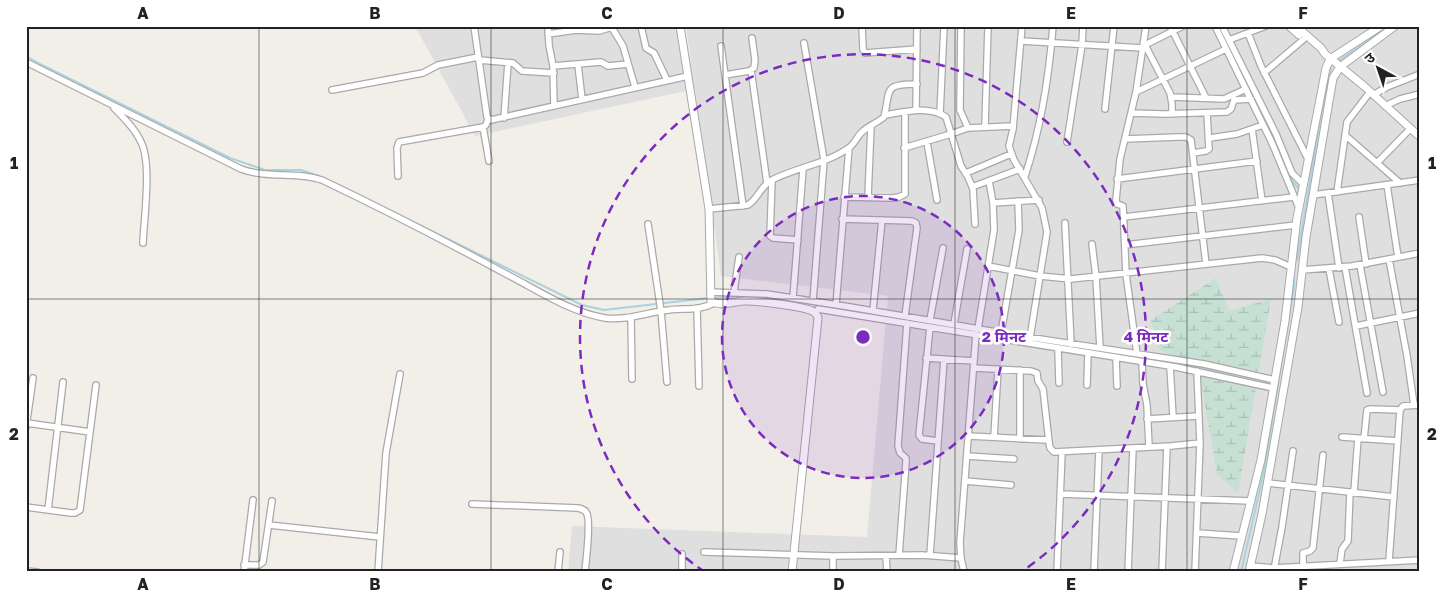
<svg xmlns="http://www.w3.org/2000/svg" width="1446" height="598" viewBox="0 0 1446 598" font-family="'Golos Text','Noto Sans Devanagari',sans-serif">
	<defs>
		<pattern id="wetland-marsh" width="20" height="14" patternUnits="userSpaceOnUse" patternTransform="scale(1.25)"><rect width="20" height="14" fill="#c6e0d4"/><path d="M1 5h8M5 5V1M11 12h8M15 12V8" fill="none" stroke="#aac0b6"/></pattern>
	</defs>
	<rect width="100%" height="100%" fill="#f2efe9"/>
	<path fill="#e0dfdf" d="M415,26H680L691,62L686,26H1420V572H568L572,526L867,537L888,296L721,276L695,89L475,136Z"/>
	<path fill="url(#wetland-marsh)" d="M1216,278L1229,311L1271,299L1238,493L1217,475L1200,375L1158,348L1151,320Z"/>
	<g fill="none" stroke-linecap="round" stroke-linejoin="round">
		<path stroke="#aad3df" stroke-width="2" d="M1225,40L1239,66
			M26,56L42,65L230,158L265,170H301L319,176
			M1340,60L1388,26
			M1328,78L1331,68
			M1283,158L1286,171
			M1289,177L1299,189
			M326,179L582,305L604,310L708,298
			M1297,260L1325,90
			M713,298L738,296
			M814,304L999,335
			M1137,357L1191,365L1233,374
			M1241,572L1263,476L1294,287V277"/>
		<g stroke="#a9a9a9" stroke-width="8">
			<path id="minor" d="M474,26L487,117L491,120L688,76
				M548,26L549,45L553,66L554,106
				M611,26L623,46L635,87
				M641,26L646,48L654,53L667,80
				M862,26L863,49L865,53L917,49
				M961,26L960,110L968,128
				M1022,26L1013,129L1009,146L1014,160L1042,208L1047,232L1030,338
				M1170,26L1206,98
				M1215,26L1272,143L1299,208
				M1222,26L1276,134L1292,173L1303,184
				M1248,33L1261,66L1308,159
				M548,34L576,30L599,31L612,27
				M1229,40L1266,26
				M1021,41L1143,48
				M804,43L824,160L813,301
				M1144,43L1170,93L1172,104V114
				M1145,45L1183,26
				M721,46L743,206
				M479,60L513,63L522,71L554,73
				M26,62L241,169C268,179 297,171 322,180C385,210 447,242 508,275C539,291 570,312 605,318C627,321 648,312 669,310C684,308 700,311 714,303
				M578,65L582,99
				M553,66L601,62L608,66L628,64
				M751,70L767,183
				M1264,73L1304,39
				M725,75L749,71L754,68L755,60L752,38
				M332,90L423,73L438,65L478,57
				M1136,92L1226,49
				M1373,95L1387,87L1420,74
				M1172,97L1224,99L1246,89
				M1385,106L1400,99L1420,94
				M114,108C124,118 135,129 141,142C152,163 144,218 143,243
				M1105,109L1114,26
				M916,110L917,26
				M1131,113L1163,114L1227,112L1231,109L1234,100L1251,99
				M940,114L944,26
				M885,115C903,112 929,105 946,117L961,166L968,177L973,189L975,224
				M504,118L508,63
				M985,126L988,26
				M483,127L489,161
				M1252,129L1262,201
				M1345,135L1400,183
				M1210,138L1237,134L1263,125
				M1125,139L1178,137H1186L1191,140L1206,264
				M927,142L937,200
				M1067,142L1082,45L1083,26
				M904,148L951,134L968,128L1013,126
				M1193,153L1206,151L1209,149L1207,113
				M1377,163L1410,129
				M966,173L1011,154
				M398,176L397,148L399,142L483,127L486,125L488,119
				M1025,176C1041,128 1049,77 1053,26
				M1117,179L1257,161
				M772,180L770,236L773,238L798,240
				M1387,185L1398,257
				M972,187L1020,169
				M1337,192L1347,122L1370,92
				M1328,193L1339,268
				M1313,195L1420,180
				M844,197L892,198L899,197L905,194V112
				M868,197L871,126
				M993,203L1039,200
				M709,209L748,205C758,199 761,185 772,180C797,167 827,164 850,147C856,142 857,136 862,132C868,126 877,123 884,117C891,90 882,84 917,84
				M1124,217L1294,197
				M1359,217L1366,264
				M842,219L912,221L916,223L917,228L905,316
				M1065,223L1071,344
				M648,224L661,311L667,382
				M1092,244L1096,277L1100,348
				M1125,245L1296,225
				M1389,259L1407,356L1414,405
				M1360,265L1383,392
				M988,266L1040,276L1071,279L1262,258L1275,260L1291,267
				M1345,267L1367,393
				M1329,269L1339,322
				M1302,270L1352,266L1420,253
				M710,292L767,294L850,307L1008,334L1204,364L1275,380
				M734,292L739,257
				M793,298L803,169
				M836,305L849,148
				M697,308L699,386
				M818,309L1176,367L1273,388
				M873,310L882,220
				M631,317L632,379
				M930,320L943,248
				M954,324L967,249
				M1356,326L1420,313
				M930,327L919,435L922,439L938,441
				M978,329L994,230L993,203L989,181
				M1001,333L1019,230L1018,201
				M1058,349L1059,383
				M1137,354L1126,274L1123,206L1117,204L1116,200L1120,159L1136,92L1146,26
				M926,358L974,361
				M1116,358L1117,386
				M1142,362L1143,384L1147,405L1149,447
				M1170,366L1173,417
				M974,368L1031,371L1037,373L1038,381L1043,389L1049,442L1050,448L1054,452L1171,446L1200,443
				M1087,385L1088,353
				M1147,419L1199,416
				M27,423L90,432
				M26,427L33,378
				M969,436L1048,440
				M994,437L998,369
				M1342,437L1398,441
				M1020,439V370
				M1364,439L1367,410L1371,409L1400,410
				M967,456L1014,459
				M965,481L1011,485
				M1267,483L1394,497
				M1354,492L1358,438
				M1061,494L1251,501
				M472,504L578,508C582,509 586,510 587,514C591,525 586,559 585,572
				M26,507L71,513H75L80,510L96,385
				M48,510L63,382
				M269,525L380,537
				M1197,533L1242,536
				M704,552L833,556L922,555L961,558
				M899,555L906,462V458L900,453L898,446L907,323
				M930,555L944,359
				M886,556L887,572
				M1389,561L1400,410L1403,406L1420,405
				M1340,563L1342,549L1348,541L1350,492
				M244,565H259L263,562L272,501
				M1250,566L1274,568L1420,560
				M1303,566V553L1310,551L1313,548L1323,455
				M1274,570L1282,527L1293,451
				M26,571L37,572
				M244,572L253,500
				M378,572L386,453L400,374
				M558,572L560,552
				M682,572V554
				M833,572V556
				M964,572L961,558L960,543L976,334
				M1057,572L1062,452
				M1094,572L1099,450
				M1128,572L1133,448
				M1162,572L1167,447
				M1195,572L1200,443L1197,371"/>
		</g>
		<g stroke="#a9a9a9" stroke-width="9">
			<path id="tertiary" d="M680,26L709,209L711,301C719,307 735,301 745,301C757,301 805,306 814,312C817,314 817,315 818,318L792,572
				M1289,26L1299,35
				M1296,26L1321,48L1325,54L1364,86L1420,137
				M1233,572L1261,460L1285,321L1297,218L1326,68L1330,59L1381,26
				M1249,572L1262,514L1298,307L1306,237L1333,78L1340,67L1395,26"/>
		</g>
		<use href="#minor" stroke="#fff" stroke-width="5.5"/>
		<use href="#tertiary" stroke="#fff" stroke-width="7"/>
	</g>
	<path fill="none" stroke="#222" stroke-width="1" stroke-opacity="0.55" d="M259,26V572M491,26V572M723,26V572M955,26V572M1187,26V572M26,299H1420"/>
	<circle cx="863" cy="337" r="141" fill="#7b2cbf" fill-opacity=".12"/>
	<g fill="none" stroke="#7b2cbf" stroke-width="2.5" stroke-dasharray="9 6">
		<circle cx="863" cy="337" r="141"/>
		<path d="M705 572A283 283 0 1 1 1021 572"/>
	</g>
	<circle cx="863" cy="337" r="8" fill="#7b2cbf" stroke="#fff" stroke-width="2.5"/>
	<g font-size="15" text-anchor="middle" font-weight="bold" fill="#7b2cbf" stroke="#fff" stroke-width="5" stroke-linejoin="round" paint-order="stroke">
		<text x="1004" y="342">2 मिनट</text>
		<text x="1146" y="342">4 मिनट</text>
	</g>
	<rect width="1446" height="598" fill="none" stroke="#ffffff" stroke-width="55"/>
	<g transform="translate(1378 68) rotate(320)" stroke="#ffffff" stroke-width="4" paint-order="stroke">
	<path d="M0-4L9 19L0 12L-9 19Z" fill="#222222"/>
	<text y="-8" font-size="14" font-weight="bold" text-anchor="middle" fill="#222222">उ</text>
	</g>
	<rect x="28" y="28" width="1390" height="542" fill="none" stroke="#222" stroke-width="2"/>
	<g font-size="16" text-anchor="middle" font-weight="bold" fill="#222">
		<text x="143" y="19">A</text>
		<text x="375" y="19">B</text>
		<text x="607" y="19">C</text>
		<text x="839" y="19">D</text>
		<text x="1071" y="19">E</text>
		<text x="1303" y="19">F</text>
		<text x="14" y="169">1</text>
		<text x="1432" y="169">1</text>
		<text x="14" y="440">2</text>
		<text x="1432" y="440">2</text>
		<text x="143" y="590">A</text>
		<text x="375" y="590">B</text>
		<text x="607" y="590">C</text>
		<text x="839" y="590">D</text>
		<text x="1071" y="590">E</text>
		<text x="1303" y="590">F</text>
	</g>
</svg>
